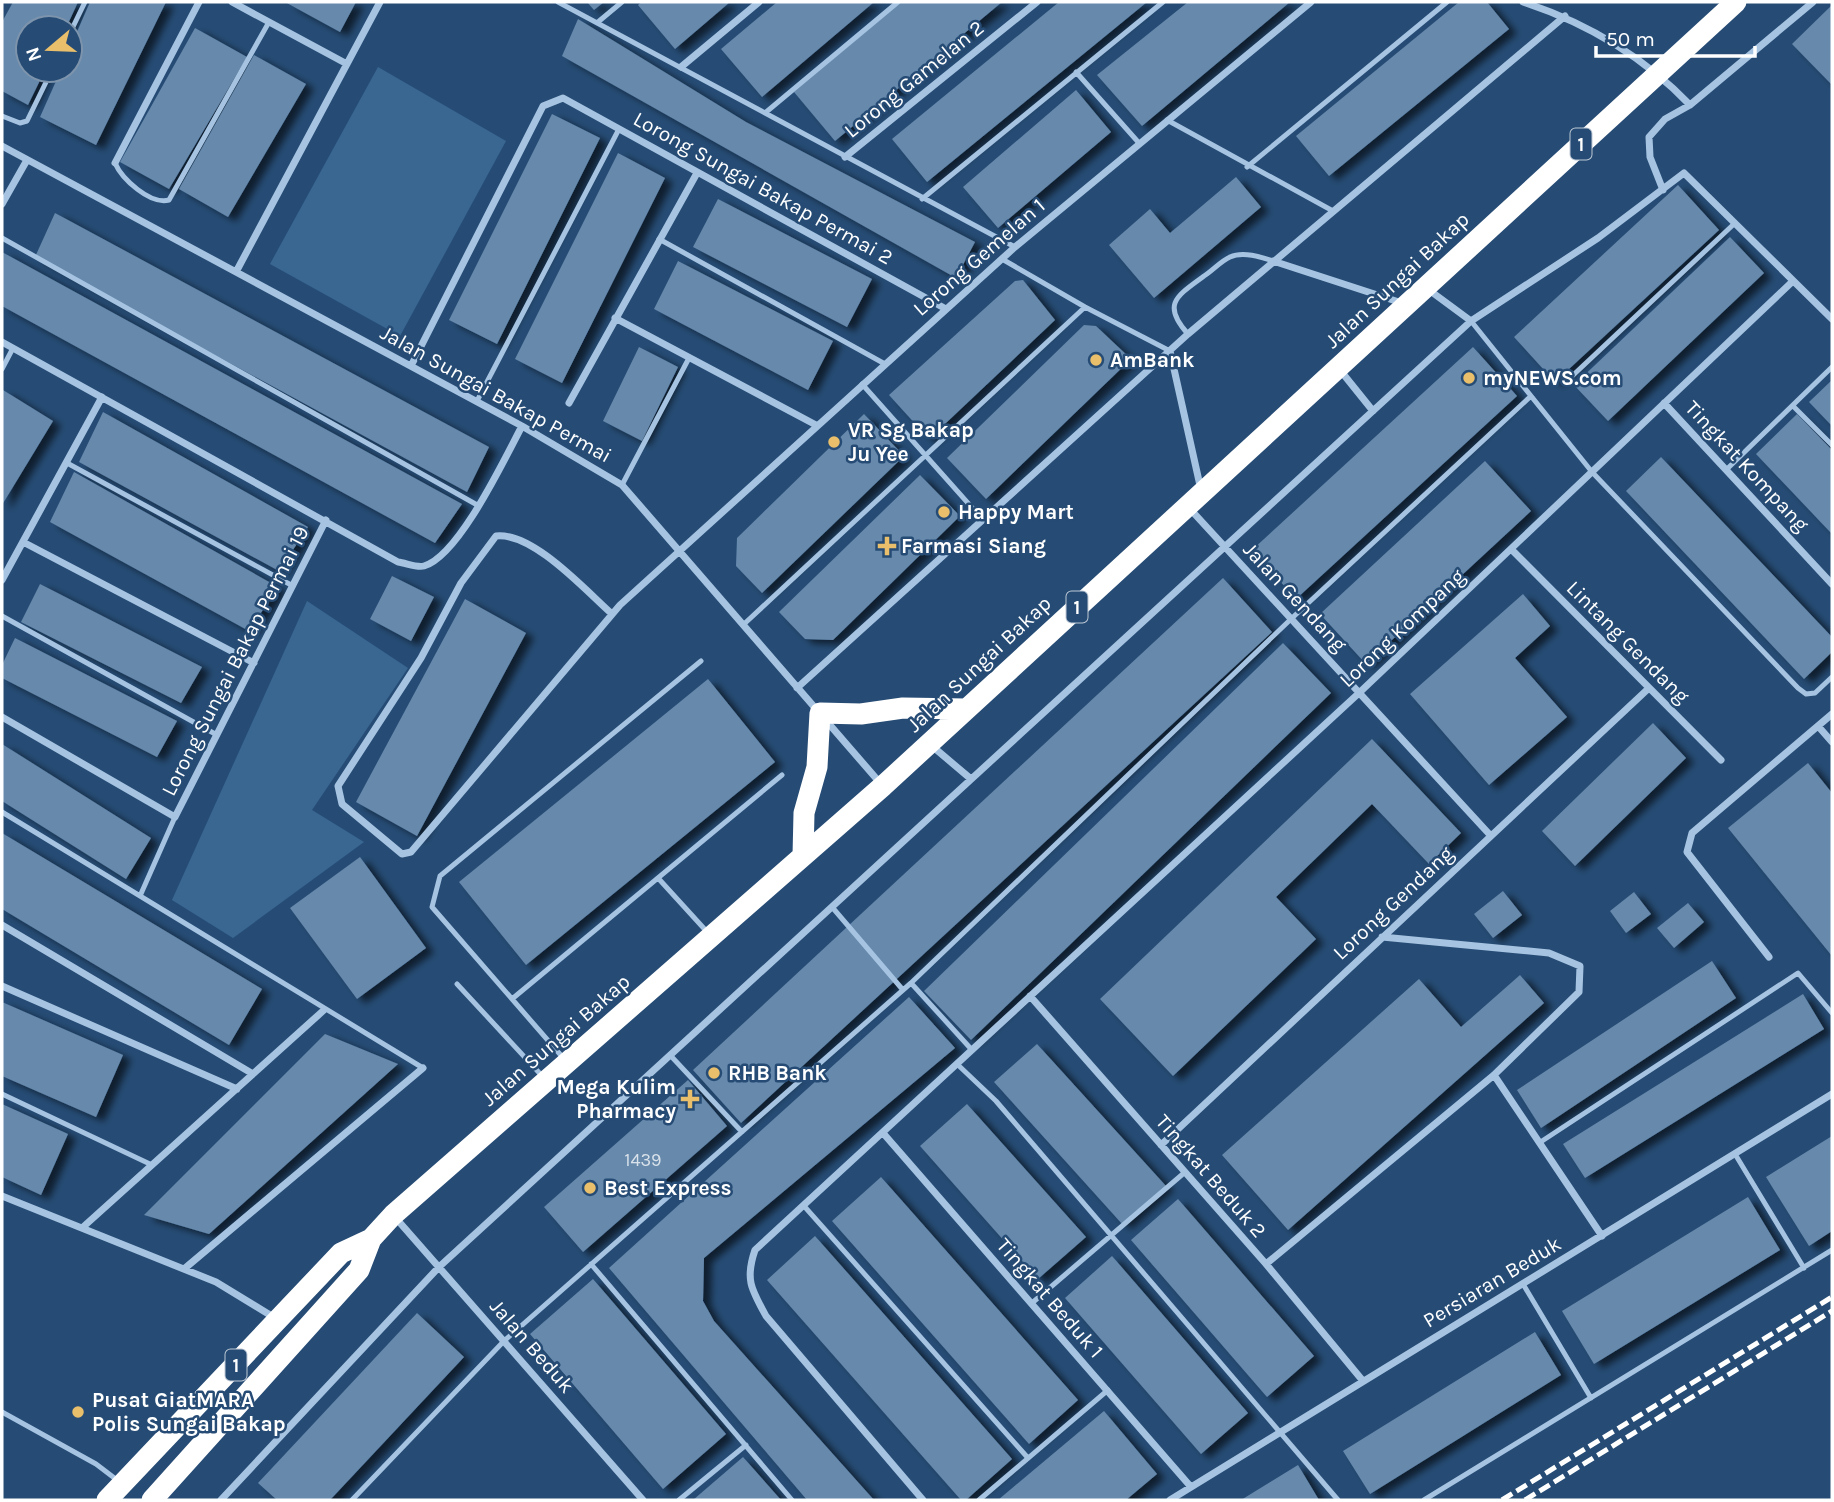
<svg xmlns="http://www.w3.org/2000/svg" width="1834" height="1502" viewBox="0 0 1834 1502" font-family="Karla,sans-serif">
	<defs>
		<filter id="shadow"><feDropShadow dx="8" dy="4.5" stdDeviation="3.5" flood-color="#0009"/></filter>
	</defs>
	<rect width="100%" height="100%" fill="#264c75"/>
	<path fill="#396792" d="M378,67L506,141L400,336L270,264Z
		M307,601L408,668L312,810L364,842L233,938L172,900Z"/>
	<path fill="#6689ac" filter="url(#shadow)" d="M13,2H78L66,28H28V70H45L28,105L2,91V22Z
		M90,2H166L96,145L40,117L61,70H70V48Z
		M285,2H356L340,32Z
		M587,2H604L594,10Z
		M641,2H730L675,49L638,5Z
		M777,2H874L762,97L721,49Z
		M901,2H1002L835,141L794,92Z
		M1059,2H1147L927,182L892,139Z
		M1188,2H1290L1142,126L1097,75Z
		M1459,2H1487L1509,29L1329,176L1296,136Z
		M1832,5V85L1792,44Z
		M578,19L746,122L975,242L956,278L562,56Z
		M195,28L247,57L169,189L120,162Z
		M254,55L306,84L228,217L179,189Z
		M1076,90L1111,132L998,228L963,187Z
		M552,114L600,138L497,344L449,320Z
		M618,153L665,178L562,383L515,359Z
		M1236,177L1261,207L1154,298L1109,245L1150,209L1170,233Z
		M1678,185L1719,230L1555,382L1514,337Z
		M718,199L872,279L847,327L693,247Z
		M55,213L489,447L467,492L35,257Z
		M1730,237L1764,273L1608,421L1574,385Z
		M2,252L462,504L435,543L2,306Z
		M678,261L833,341L808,390L654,309Z
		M1023,280L1055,320L929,439L889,395L1015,281Z
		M1084,325L1096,326L1131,359L986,499L947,458Z
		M639,347L678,367L642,441L603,421Z
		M1473,347L1517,396L1296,599L1252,550Z
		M1832,380V426L1809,402Z
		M3,390L53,421L2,505V392Z
		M103,412L308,527L279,571L79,462Z
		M864,414L904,456L762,593L736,566L737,538Z
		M1797,414L1832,450V534L1756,454Z
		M1661,457L1832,637V652L1804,679L1626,491Z
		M1485,461L1531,511L1366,664L1320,614Z
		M74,472L278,587L249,631L50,522Z
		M920,475L960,516L833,640L805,639L779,612Z
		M392,576L434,597L411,641L370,619Z
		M1223,578L1272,632L741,1123L693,1070Z
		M40,584L202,667L181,703L21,622Z
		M1523,594L1550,626L1515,658L1567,717L1489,785L1410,694Z
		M465,599L526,633L417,836L356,802Z
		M15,638L177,721L157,757L2,678V665Z
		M1283,643L1331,693L971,1040L924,991Z
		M708,679L775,762L526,965L459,882Z
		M1653,723L1686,758L1575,866L1542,831Z
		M1372,739L1461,833L1429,864L1372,804L1276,897L1316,939L1173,1076L1100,999Z
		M2,744L151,838L126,879L2,801Z
		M1808,763L1832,793V956L1728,828Z
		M2,833L262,989L229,1045L2,909Z
		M360,857L426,948L357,999L290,908Z
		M1503,891L1522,915L1493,938L1474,914Z
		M1634,892L1651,914L1626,933L1610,911Z
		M1688,903L1704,922L1674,948L1657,928Z
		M1712,961L1736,998L1541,1128L1517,1090Z
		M1520,975L1544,1003L1288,1230L1222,1155L1419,979L1461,1027Z
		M1803,994L1824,1029L1585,1178L1563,1144Z
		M909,997L955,1048L704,1258L703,1301L714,1321L874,1500H807L609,1268Z
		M2,1002L123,1055L96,1117L2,1076Z
		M325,1034L398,1064L209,1234L144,1215Z
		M1037,1044L1166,1186L1123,1225L994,1082Z
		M688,1080L727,1126L583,1252L544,1207Z
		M2,1104L68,1134L41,1195L2,1177Z
		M967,1104L1086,1237L1038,1279L920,1146Z
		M1832,1136V1231L1809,1246L1766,1177Z
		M881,1177L1078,1400L1029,1444L832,1221Z
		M1748,1197L1780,1250L1594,1364L1562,1311Z
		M1178,1199L1314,1356L1267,1397L1131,1240Z
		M815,1236L1012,1459L966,1500H961L767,1280Z
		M1112,1256L1248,1413L1201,1454L1065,1298Z
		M593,1279L726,1434L663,1489L530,1334Z
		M417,1313L464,1357L330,1500H277L258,1483Z
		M1535,1332L1561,1375L1370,1494L1343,1451Z
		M1104,1411L1157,1474L1126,1500H998Z
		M743,1457L781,1500H693Z
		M1298,1465L1319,1500H1241Z"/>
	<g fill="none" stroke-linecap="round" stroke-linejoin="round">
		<path stroke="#a6c4e2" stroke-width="5" d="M558,2L1015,247
			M598,22L622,2
			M70,33L85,2
			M1076,72L1139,143
			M765,113L898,2
			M2,116L20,123L27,121L52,70
			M1167,120L1333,211
			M115,163C122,179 150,205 169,200L269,22
			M1247,167L1447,2
			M922,199L1163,2
			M2,238L479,506
			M659,239L885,364
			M1002,259L1085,307L1170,351
			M1471,321L1592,472L1798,688L1806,694L1815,693L1832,677
			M1188,334C1161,304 1177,296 1204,276C1212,271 1221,261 1230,257C1243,251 1261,257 1273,261
			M2,369L13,348
			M1569,379L1735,223
			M862,384L983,520
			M477,401L619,129
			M1793,406L1832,445
			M67,463L293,586
			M1726,470L1832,367
			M622,485L689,358
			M2,616L217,735
			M743,625L1085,307
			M2,812L423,1068
			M658,878L709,934
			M140,896L175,817
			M832,907L903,990
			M911,983L972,1050
			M457,984L544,1078
			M512,999L782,775
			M670,1055L742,1132
			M565,1060L432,907L440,876L701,661
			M957,1064L996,1101L1338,1500
			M2,1094L152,1165
			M1539,1143L1798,973L1832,1013
			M1735,1154L1804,1268
			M804,1206L1028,1458
			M591,1264L792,1500
			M1523,1284L1591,1398
			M1032,1303L1184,1173
			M2,1412L96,1464L117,1480
			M352,1500L504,1341L911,983L1291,619L1531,396
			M679,1500L746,1445
			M979,1500L1108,1390
			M1424,1500L1832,1250"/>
		<path stroke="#a6c4e2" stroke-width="7" d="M232,2L347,64
			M1523,2C1587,23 1643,56 1690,105
			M681,67L759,2
			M2,146L522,426L622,485L881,784
			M845,157L1037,2
			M115,163L199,2
			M1663,190L1650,157L1649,137L1665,119L1690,105L1813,2
			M2,204L27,160
			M1273,261L1402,303
			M236,272L380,2
			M1429,290L1471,321
			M615,318L816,425
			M2,342L398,562C406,563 417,568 424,566C459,556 505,458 522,426
			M1170,351L1201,490
			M411,366L543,106L563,98L946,309
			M1340,370L1373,411
			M569,403L697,173
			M1664,403L1832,584
			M1190,509L1491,836
			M23,542L254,663
			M1511,549L1721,760
			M2,580L102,397
			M612,614C585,590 533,532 496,536L461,583L421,658L338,786L342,804L402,854L411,852L620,605L1015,247L1311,2
			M797,688L1188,334L1565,16
			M2,717L175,817L326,520
			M1818,726L1832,742
			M932,746L971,779
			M2,925L253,1074
			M1769,957L1687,852L1692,833L1832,714
			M2,986L237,1089
			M1030,996L1266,1264L1363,1381
			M1494,1075L1602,1236
			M883,1133L1191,1487
			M1161,1145L1649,688
			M2,1196L216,1282L275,1318
			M394,1216L643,1500
			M82,1228L324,1010
			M1266,1264L1494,1075L1579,992L1580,966L1549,953L1382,937
			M184,1269L423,1068
			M221,1500L439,1267L1471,321L1598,238L1684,173L1832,319
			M923,1500L766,1316C751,1289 745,1279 755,1250L1359,693L1793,281
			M1170,1500L1832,1094"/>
		<path stroke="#fff" stroke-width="21" d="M803,856L804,813L817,767L820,713L861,714L903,708L966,709
			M107,1500L341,1253L371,1239
			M152,1500L359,1270L371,1239L393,1215L883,786L1736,2"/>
		<path stroke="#fff" stroke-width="5" stroke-dasharray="12 5" stroke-linecap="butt" d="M1502,1500L1832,1297
			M1525,1500L1832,1311"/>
	</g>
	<g fill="#eabf6b" stroke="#264c75" stroke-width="2.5">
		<circle cx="1096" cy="360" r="7"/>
		<circle cx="1469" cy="378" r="7"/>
		<circle cx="834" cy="442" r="7"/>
		<circle cx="944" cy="512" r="7"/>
		<path d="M883.5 535.5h7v7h7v7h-7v7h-7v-7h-7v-7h7z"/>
		<circle cx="714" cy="1073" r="7"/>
		<path d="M686.5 1088.5h7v7h7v7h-7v7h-7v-7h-7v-7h7z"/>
		<circle cx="590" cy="1188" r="7"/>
		<circle cx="78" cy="1412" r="7"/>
	</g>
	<g text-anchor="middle" stroke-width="5" stroke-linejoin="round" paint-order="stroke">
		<g font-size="18" fill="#d9e2ea">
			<text x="643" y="1166">1439</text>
		</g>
		<g fill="#264c75" stroke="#bec9d6" stroke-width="2">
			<rect x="1570.5" y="128.5" width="21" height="31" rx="5"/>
			<rect x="1066.5" y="591.5" width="21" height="31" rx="5"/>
			<rect x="225.5" y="1349.5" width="21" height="31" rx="5"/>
		</g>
		<g font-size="19" font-weight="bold" fill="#fff">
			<text x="1581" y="151">1</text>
			<text x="1077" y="614">1</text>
			<text x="236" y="1372">1</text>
		</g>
		<g font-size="21" fill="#fff" stroke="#264c75">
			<text transform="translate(914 79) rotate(-39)" y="7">Lorong Gamelan 2</text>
			<text transform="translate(763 188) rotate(29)" y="7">Lorong Sungai Bakap Permai 2</text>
			<text transform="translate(979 257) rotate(-41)" y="7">Lorong Gemelan 1</text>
			<text transform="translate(1397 280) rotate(-43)" y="7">Jalan Sungai Bakap</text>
			<text transform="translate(496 394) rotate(29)" y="7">Jalan Sungai Bakap Permai</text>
			<text transform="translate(1747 466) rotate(47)" y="7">Tingkat Kompang</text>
			<text transform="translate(1295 597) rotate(47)" y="7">Jalan Gendang</text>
			<text transform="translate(1402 628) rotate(-43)" y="7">Lorong Kompang</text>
			<text transform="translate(1628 642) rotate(45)" y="7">Lintang Gendang</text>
			<text transform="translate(235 661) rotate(-63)" y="7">Lorong Sungai Bakap Permai 19</text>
			<text transform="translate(979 664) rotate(-43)" y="7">Jalan Sungai Bakap</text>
			<text transform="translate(1393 903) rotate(-43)" y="7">Lorong Gendang</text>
			<text transform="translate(556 1040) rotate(-41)" y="7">Jalan Sungai Bakap</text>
			<text transform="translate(1211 1176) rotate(49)" y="7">Tingkat Beduk 2</text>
			<text transform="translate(1492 1282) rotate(-31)" y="7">Persiaran Beduk</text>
			<text transform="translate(1050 1298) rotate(49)" y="7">Tingkat Beduk 1</text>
			<text transform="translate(532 1346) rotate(49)" y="7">Jalan Beduk</text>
		</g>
		<g font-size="21" font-weight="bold" fill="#fff" stroke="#264c75" text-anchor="start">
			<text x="1110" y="367">AmBank</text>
			<text x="1483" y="385">myNEWS.com</text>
			<text x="848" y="437">VR Sg Bakap<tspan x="848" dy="24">Ju Yee</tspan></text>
			<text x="958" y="519">Happy Mart</text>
			<text x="901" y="553">Farmasi Siang</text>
			<text x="728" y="1080">RHB Bank</text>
			<text x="676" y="1094" text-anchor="end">Mega Kulim<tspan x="676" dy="24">Pharmacy</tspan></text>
			<text x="604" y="1195">Best Express</text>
			<text x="92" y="1407">Pusat GiatMARA<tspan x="92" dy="24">Polis Sungai Bakap</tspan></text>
		</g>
	</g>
	<rect width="1834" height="1502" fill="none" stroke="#ffffff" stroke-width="7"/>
	<g transform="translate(49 49) rotate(251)"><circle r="33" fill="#264c75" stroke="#7d94ac" stroke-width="2"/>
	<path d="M0-5L12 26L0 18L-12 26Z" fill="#eabf6b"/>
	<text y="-10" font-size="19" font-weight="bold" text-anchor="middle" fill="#ffffff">N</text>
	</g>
	<path d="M1596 46v10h159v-10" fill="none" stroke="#ffffff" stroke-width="3.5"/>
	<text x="1606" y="46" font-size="21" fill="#ffffff" stroke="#264c75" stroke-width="5" paint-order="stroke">50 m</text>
</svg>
